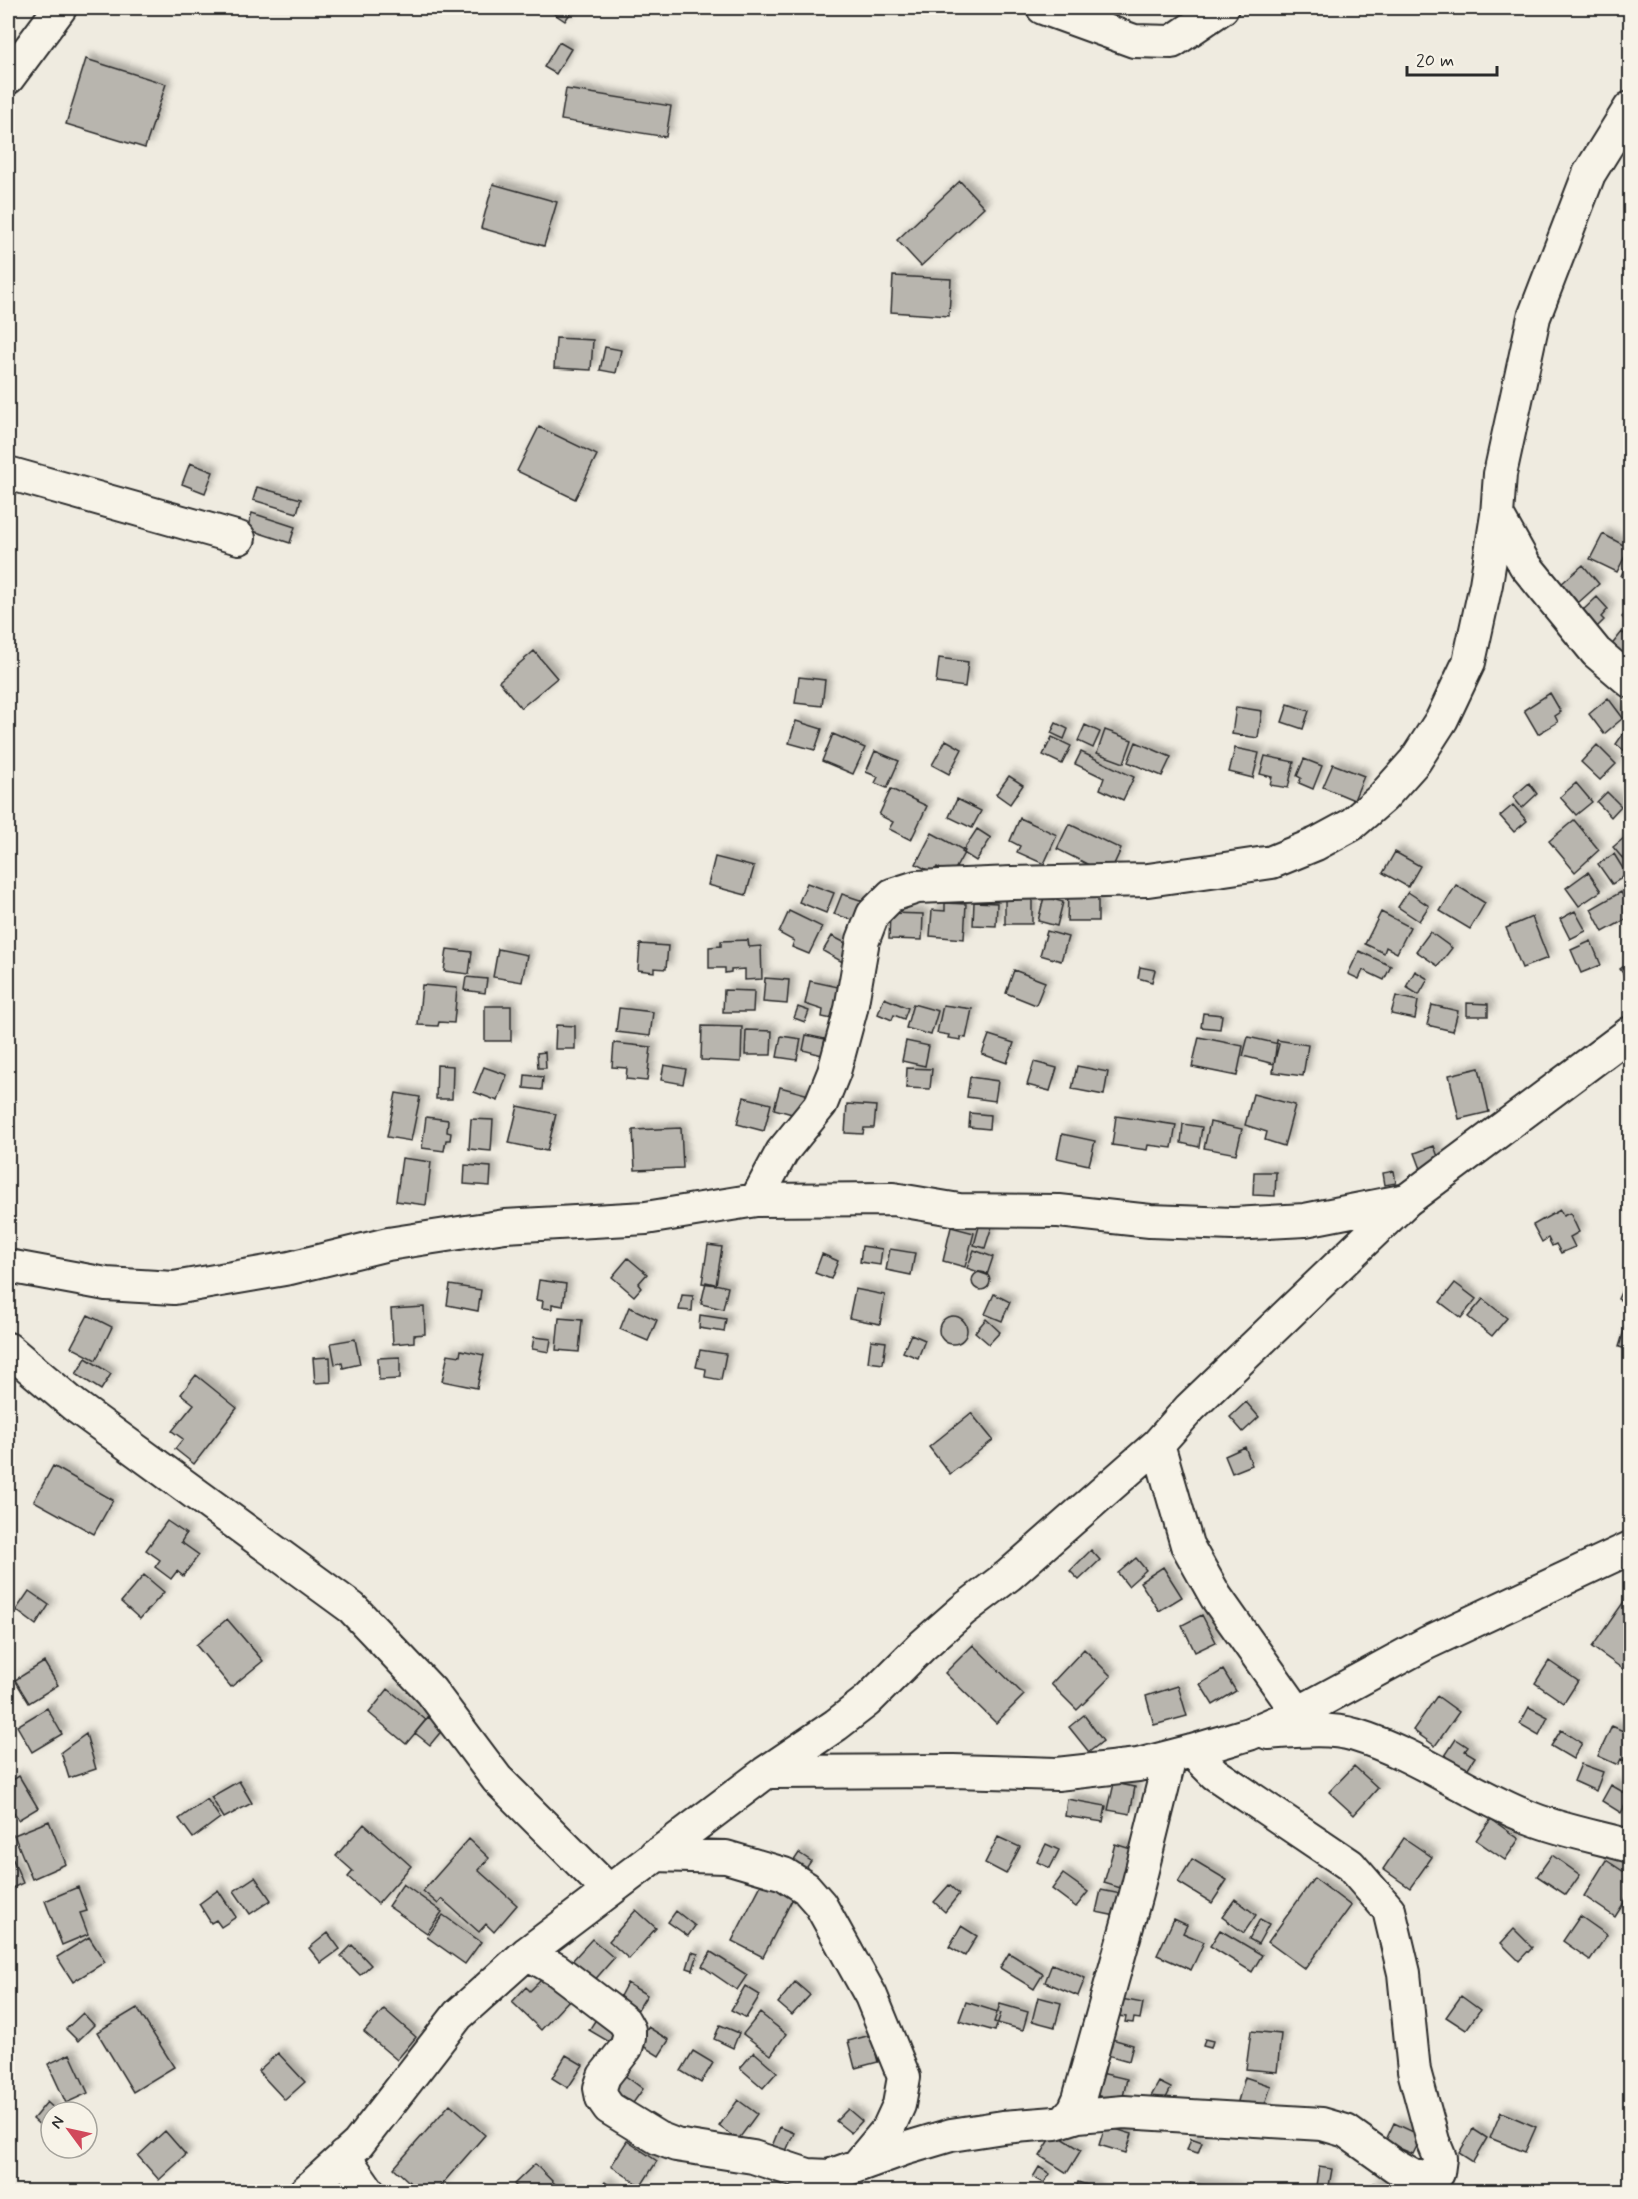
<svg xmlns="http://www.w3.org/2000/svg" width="1638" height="2199" viewBox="0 0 1638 2199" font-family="Mynerve,sans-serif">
	<defs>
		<filter id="shadow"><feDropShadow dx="5.5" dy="-5.5" stdDeviation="3" flood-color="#0004"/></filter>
	</defs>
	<rect width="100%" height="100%" fill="#efebe0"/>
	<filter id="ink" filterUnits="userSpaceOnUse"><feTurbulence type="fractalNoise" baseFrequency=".0167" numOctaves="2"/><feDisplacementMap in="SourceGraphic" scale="12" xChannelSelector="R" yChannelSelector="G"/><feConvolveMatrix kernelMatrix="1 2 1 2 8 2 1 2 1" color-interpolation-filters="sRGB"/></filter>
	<g filter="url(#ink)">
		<path fill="#b8b5ae" stroke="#2b2b2b" stroke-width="1.5" filter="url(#shadow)" d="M548,8H574L565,21L547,9Z
			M559,42L571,49L556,74L544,67Z
			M86,59L166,84L145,148L66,124Z
			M566,89L671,106L666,137L561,120Z
			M960,181L984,207L921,266L897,240Z
			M493,184L557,202L544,246L481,228Z
			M893,276L951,279L949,316L891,312Z
			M556,338L593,340L591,370L554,368Z
			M556,338L593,340L591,370L554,368Z
			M605,347L621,350L616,373L600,370Z
			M605,347L621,350L616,373L600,370Z
			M539,427L597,455L575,499L517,471Z
			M190,463L213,472L205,493L182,484Z
			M257,487L301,499L297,513L253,500Z
			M252,513L295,527L290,543L247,529Z
			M1603,534L1629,548L1617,572L1590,559Z
			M1630,557V581L1621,576Z
			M1583,565L1599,584L1578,603L1561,584Z
			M1597,597L1608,609L1601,617L1604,620L1596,628L1581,612Z
			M1630,609V626L1622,617Z
			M1622,632L1630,639V655L1626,660L1610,647Z
			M534,651L557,678L521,708L499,681Z
			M939,658L968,662L965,687L936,683Z
			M799,677L825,680L822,706L795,703Z
			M1550,693L1561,712L1555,716L1558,722L1538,734L1524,710Z
			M1608,698L1623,718L1604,734L1589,714Z
			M1288,704L1309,711L1303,729L1282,722Z
			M1236,707L1262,711L1258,738L1232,734Z
			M796,721L822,729L815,750L789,743Z
			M1056,723L1068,729L1064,739L1051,733Z
			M1630,724V755L1616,744Z
			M1085,725L1100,732L1093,748L1078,741Z
			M1105,730L1132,740L1124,763L1097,753Z
			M833,734L865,748L853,774L822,761Z
			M1052,737L1071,746L1062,764L1043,755Z
			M946,740L962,749L949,774L932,765Z
			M1136,742L1171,757L1162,776L1128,762Z
			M1597,745L1616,764L1600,780L1581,762Z
			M1235,748L1259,753L1253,778L1229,772Z
			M875,751L899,761L887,788L875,783L878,777L866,772Z
			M1081,752L1134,777L1123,800L1100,789L1104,778L1075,764Z
			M1265,756L1294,762L1288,788L1270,785L1272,777L1260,774Z
			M1304,759L1322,766L1313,789L1299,783L1301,778L1297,776Z
			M1333,764L1364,776L1354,800L1323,787Z
			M1009,776L1023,785L1010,804L996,794Z
			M1529,783L1537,794L1522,808L1513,797Z
			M1576,783L1592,802L1576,815L1560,797Z
			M891,789L927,806L911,840L889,829L893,822L879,815Z
			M1607,792L1621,806L1611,817L1597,802Z
			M957,799L981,811L972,828L949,817Z
			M1513,805L1527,821L1514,832L1500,816Z
			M1020,818L1057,835L1044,864L1017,852L1020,846L1010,841Z
			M1574,820L1599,850L1575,872L1549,841Z
			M1069,824L1121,849L1109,875L1057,849Z
			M977,829L991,838L976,861L962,852Z
			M932,833L965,851L952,875L937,867L933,873L916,864Z
			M1630,833V867L1613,847Z
			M1395,852L1420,866L1408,887L1383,873Z
			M1614,854L1627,875L1612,884L1598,864Z
			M715,857L754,867L746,895L708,885Z
			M1588,872L1601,891L1579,906L1566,888Z
			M807,883L834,893L826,913L799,902Z
			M1456,885L1485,903L1470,929L1440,911Z
			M1408,892L1429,906L1419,921L1398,907Z
			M1621,892L1630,910V917L1603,932L1591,909Z
			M842,894L863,901L856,921L834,914Z
			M1068,895H1098V921H1067Z
			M1005,896H1032V924H1005Z
			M1044,897L1063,902L1057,926L1038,921Z
			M1044,897L1063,902L1057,926L1038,921Z
			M974,902L997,903L996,926L973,925Z
			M945,903L966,904L964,939L930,936L932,910L945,911Z
			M789,911L822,927L809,954L792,947L794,941L779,933Z
			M1575,911L1586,931L1570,939L1560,919Z
			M1381,912L1410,927L1397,953L1386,947L1384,953L1365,944Z
			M890,913L923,914L922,940L889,939Z
			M1532,917L1548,958L1522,968L1506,928Z
			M1047,931L1068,937L1061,961L1040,955Z
			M1430,932L1452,948L1438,966L1416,951Z
			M832,936L855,948L846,964L823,951Z
			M748,940L749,947L761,946L762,979L745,980V969L731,970V972L725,973V968H709V947L721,946V941Z
			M1591,941L1601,965L1581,973L1571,950Z
			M640,944L668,946L666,969L654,968V972L638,970Z
			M447,949L472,952L469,974L444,971Z
			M498,949L527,955L522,982L493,977Z
			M1359,951L1391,966L1384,980L1363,970L1359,979L1348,974Z
			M1630,962V984L1620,969Z
			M1140,967L1155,970L1152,982L1138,978Z
			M1014,970L1045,982L1036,1005L1006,993Z
			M1415,971L1428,979L1419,995L1406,987Z
			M466,977L487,979L485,993L464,990Z
			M765,978L789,980L787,1004L763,1002Z
			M810,981L843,988L837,1020L822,1017L823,1010L805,1004Z
			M422,985L457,988L454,1023L439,1022L438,1026L418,1025Z
			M724,990L754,991L753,1012H723Z
			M1396,996L1418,1001L1415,1019L1391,1014Z
			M884,998L908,1008L904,1019L894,1015L892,1020L878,1014Z
			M1467,1003L1488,1004V1016H1467Z
			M913,1004L938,1011L931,1035L906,1028Z
			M943,1005L972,1009L966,1038L961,1037V1040L948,1038L949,1035L937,1033Z
			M1432,1005L1458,1011L1453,1031L1427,1025Z
			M485,1006H511V1041H485Z
			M798,1007L809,1011L805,1022L794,1018Z
			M619,1008L653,1012L650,1036L616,1032Z
			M1203,1013L1222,1015L1220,1029L1201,1027Z
			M556,1025L575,1026V1049H555Z
			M702,1026L742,1027L741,1062L701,1060Z
			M746,1030L772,1031L771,1055H745Z
			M806,1035L825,1039L822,1055L803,1050Z
			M989,1035L1014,1043L1007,1063L982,1054Z
			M781,1036L801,1039L797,1060L777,1057Z
			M1199,1037L1243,1046L1237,1076L1192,1067Z
			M1248,1037L1279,1044L1274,1064L1243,1056Z
			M1277,1040L1308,1045L1303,1076L1273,1072Z
			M906,1041L929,1046L925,1066L902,1061Z
			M614,1043L651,1047L647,1081L626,1079L627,1068L612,1067Z
			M545,1052L546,1068H538L537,1053Z
			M1034,1062L1057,1068L1050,1091L1027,1085Z
			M437,1065L453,1066L452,1099H436Z
			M664,1065L686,1069L683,1084L661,1080Z
			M1077,1066L1108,1072L1104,1095L1072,1089Z
			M484,1067L507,1075L498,1101L474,1092Z
			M907,1068L932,1069L930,1089L906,1088Z
			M1479,1068L1489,1112L1459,1119L1449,1075Z
			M525,1075L543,1077L542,1090L524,1088Z
			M970,1077L998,1081L995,1101L967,1097Z
			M780,1087L809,1095L803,1117L774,1109Z
			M396,1093L420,1097L411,1141L387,1137Z
			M1253,1094L1295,1105L1284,1146L1265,1140L1267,1132L1245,1125Z
			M744,1097L771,1104L764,1131L737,1124Z
			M847,1104L876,1106L874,1128H864L863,1134L845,1133Z
			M518,1106L556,1114L547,1151L509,1143Z
			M970,1113L990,1115L989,1129L969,1127Z
			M1116,1116L1176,1125L1172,1148L1148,1145L1147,1150L1112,1145Z
			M426,1117L448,1120L447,1132L451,1133L450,1140H446L444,1151L422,1148Z
			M471,1119L493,1120L491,1151L469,1149Z
			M1210,1122L1242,1129L1236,1154L1204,1148Z
			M1183,1124L1202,1127L1199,1147L1181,1143Z
			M681,1128L683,1168L635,1170L633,1130Z
			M1062,1134L1095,1141L1089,1165L1057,1158Z
			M1434,1146L1440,1162L1421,1169L1415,1153Z
			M402,1158L431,1162L426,1205L396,1201Z
			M465,1165L491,1167L490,1186L464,1184Z
			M1394,1171L1396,1183L1385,1185L1383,1173Z
			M1254,1172H1276L1275,1196L1253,1195Z
			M1560,1210L1563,1216L1570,1213L1579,1232L1570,1237L1575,1247L1561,1253L1556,1244L1552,1246L1548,1238L1542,1242L1533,1225Z
			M980,1223L992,1226L985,1248L974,1245Z
			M951,1227L974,1233L965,1267L943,1261Z
			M708,1245L722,1247L716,1285L702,1283Z
			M862,1246L882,1249L880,1265L860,1262Z
			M890,1249L915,1253L911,1275L886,1270Z
			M974,1250L993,1257L987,1275L967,1268Z
			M822,1254L838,1261L831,1279L815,1273Z
			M628,1258L647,1274L638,1284L641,1288L634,1296L612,1277Z
			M972 1281a9 9 0 1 1 18 0a9 9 0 1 1-18 0Z
			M1629,1275L1630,1276V1305L1618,1299Z
			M539,1280L566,1284L563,1306L552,1304V1309L542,1308L543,1301L536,1300Z
			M706,1282L728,1287L723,1309L701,1304Z
			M706,1282L728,1287L723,1309L701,1304Z
			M1455,1283L1476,1299L1461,1318L1440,1302Z
			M450,1285L481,1290L478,1311L447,1305Z
			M855,1289L885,1295L880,1324L849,1318Z
			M994,1294L1010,1302L1002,1321L985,1314Z
			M682,1295L693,1296L692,1311L679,1310Z
			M1483,1299L1507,1318L1492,1336L1468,1317Z
			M424,1307L425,1334L414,1335V1342L393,1344L391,1309Z
			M629,1307L657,1320L648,1341L620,1329Z
			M1630,1311V1350L1619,1347Z
			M88,1315L112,1327L96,1360L71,1347Z
			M700,1315L726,1319L724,1332L699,1328Z
			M939 1330a14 14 0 1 1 28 0a14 14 0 1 1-28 0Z
			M559,1318L582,1320L579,1352L556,1350Z
			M986,1319L1000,1332L989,1344L975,1332Z
			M911,1334L925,1340L918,1358L903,1352Z
			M534,1337L551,1339L549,1352L532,1349Z
			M355,1339L360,1364L343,1368L342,1363L335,1364L331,1343Z
			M871,1340L886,1342L883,1364L868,1362Z
			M461,1350L484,1355L477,1388L442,1381L448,1354L460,1356Z
			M700,1350L726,1354L721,1380L705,1377L706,1369L696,1367Z
			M330,1357L331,1382L315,1383L313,1358Z
			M400,1357V1379L379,1380L378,1358Z
			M86,1358L111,1374L101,1390L76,1374Z
			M196,1375L237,1408L194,1464L175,1449L183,1439L172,1431L194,1404L181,1394Z
			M1246,1402L1259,1417L1243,1432L1230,1417Z
			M971,1413L993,1440L950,1474L929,1447Z
			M1245,1447L1252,1465L1232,1473L1225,1456Z
			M53,1466L113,1500L94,1534L34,1501Z
			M167,1521L186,1534L181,1542L199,1555L183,1576L177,1571L171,1579L155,1567L160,1560L146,1550Z
			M1091,1550L1100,1560L1079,1580L1070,1571Z
			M1136,1558L1146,1570L1128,1586L1118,1573Z
			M1163,1567L1182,1597L1159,1611L1140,1582Z
			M144,1575L164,1592L140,1619L121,1602Z
			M29,1591L49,1605L36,1625L16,1610Z
			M1625,1600L1630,1604V1666L1627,1672L1592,1647Z
			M1202,1615L1216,1642L1195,1652L1182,1625Z
			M227,1619L263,1661L231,1687L196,1645Z
			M973,1645L1024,1695L996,1723L945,1673Z
			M1084,1649L1111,1676L1077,1710L1051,1684Z
			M1549,1661L1578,1681L1564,1703L1535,1683Z
			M44,1662L58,1685L29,1703L15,1680Z
			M1223,1670L1236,1691L1213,1705L1200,1684Z
			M1178,1686L1187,1716L1154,1725L1146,1696Z
			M388,1689L426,1720L406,1744L369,1713Z
			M1437,1696L1459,1712L1435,1746L1413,1730Z
			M1529,1707L1548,1717L1539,1735L1520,1724Z
			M47,1708L62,1734L32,1752L17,1726Z
			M1084,1715L1103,1741L1089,1752L1069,1727Z
			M428,1717L443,1729L430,1745L415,1733Z
			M1612,1726L1630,1734V1763L1621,1759L1618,1765L1598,1756Z
			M1561,1730L1582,1743L1573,1759L1551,1746Z
			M86,1734L96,1769L69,1778L61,1752Z
			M1456,1739L1468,1747L1465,1751L1475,1757L1463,1776L1441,1762Z
			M1581,1764L1603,1772L1596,1791L1574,1781Z
			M1354,1766L1378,1788L1354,1815L1329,1792Z
			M19,1776L38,1808L18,1820L8,1802V1783Z
			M239,1781L252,1803L224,1818L211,1797Z
			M1114,1783L1135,1787L1130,1814L1108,1810Z
			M1611,1785L1630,1796L1621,1813L1602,1801Z
			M207,1799L220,1818L193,1838L179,1819Z
			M1067,1799L1106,1806L1103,1822L1065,1816Z
			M1491,1819L1519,1839L1505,1860L1476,1840Z
			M49,1821L66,1864L32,1879L14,1835Z
			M364,1824L411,1866L378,1904L348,1877L353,1871L336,1856Z
			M998,1837L1020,1847L1006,1874L985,1863Z
			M1404,1838L1432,1857L1410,1888L1383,1869Z
			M469,1839L489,1858L478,1870L517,1905L494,1932L486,1924L479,1932L442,1899L438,1904L423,1891Z
			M1046,1844L1059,1850L1050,1868L1037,1862Z
			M1115,1844L1134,1850L1124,1889L1104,1883Z
			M8,1848L23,1883L8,1890Z
			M799,1853L811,1861L803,1873L791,1865Z
			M1552,1855L1580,1875L1566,1895L1537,1876Z
			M1192,1859L1227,1880L1212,1903L1178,1882Z
			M1606,1860L1630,1876V1893L1615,1917L1584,1896Z
			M1063,1874L1088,1892L1076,1907L1052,1889Z
			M255,1877L271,1900L250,1914L234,1891Z
			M1314,1878L1351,1906L1305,1969L1268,1942Z
			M763,1881L794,1896L763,1957L732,1941Z
			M403,1884L442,1912L427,1933L388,1906Z
			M949,1885L959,1894L945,1912L934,1902Z
			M78,1887L87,1911L80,1913L88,1934L62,1945L45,1901Z
			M218,1890L236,1917L221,1927L216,1920L211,1923L199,1904Z
			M1101,1890L1121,1894L1116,1916L1096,1912Z
			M1235,1899L1256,1915L1244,1933L1222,1917Z
			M636,1910L656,1928L629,1959L609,1941Z
			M676,1911L695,1926L688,1936L668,1922Z
			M443,1915L481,1942L465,1964L427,1937Z
			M1580,1916L1607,1935L1590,1960L1563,1941Z
			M1174,1919L1187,1925L1183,1933L1204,1942L1191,1970L1157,1955Z
			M1260,1919L1269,1924L1258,1944L1249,1939Z
			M961,1926L977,1936L965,1956L949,1947Z
			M1514,1929L1532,1947L1519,1961L1501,1943Z
			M1220,1930L1262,1955L1252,1972L1210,1946Z
			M328,1933L340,1949L321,1963L309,1948Z
			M89,1937L105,1962L73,1982L57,1957Z
			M592,1939L614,1958L593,1982L571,1962Z
			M352,1945L371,1965L360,1975L341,1956Z
			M692,1952L698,1954L693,1970L687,1968Z
			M711,1952L747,1975L737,1990L702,1966Z
			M1009,1953L1043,1974L1034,1989L1000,1968Z
			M1052,1964L1085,1978L1078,1996L1045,1982Z
			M547,1974L571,1998L541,2030L512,2002L526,1987L530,1991Z
			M795,1982L810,1995L792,2015L778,2003Z
			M627,1983L647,1995L637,2011L618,2000Z
			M745,1986L760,1995L746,2018L731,2010Z
			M1461,1996L1480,2010L1466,2030L1446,2017Z
			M1038,1997L1061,2003L1055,2027L1032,2021Z
			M1121,1999L1143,2003L1140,2019L1134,2018L1133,2023L1125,2022L1126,2017L1118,2016Z
			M966,2002L1001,2013L995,2031L959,2021Z
			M1000,2004L1028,2012L1023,2030L994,2022Z
			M137,2008L174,2067L133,2092L97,2032Z
			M384,2009L416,2037L397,2060L364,2032Z
			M83,2013L94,2025L78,2041L66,2029Z
			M600,2013L621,2026L611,2043L589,2030Z
			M760,2013L786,2034L771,2055L743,2034Z
			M720,2025L739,2033L733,2048L714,2039Z
			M648,2027L669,2040L659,2056L638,2043Z
			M1251,2031L1281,2034L1277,2072L1246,2069Z
			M871,2035L878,2062L855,2068L848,2041Z
			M1112,2039L1133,2045L1129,2061L1107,2055Z
			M1205,2039L1213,2041L1211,2048L1203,2046Z
			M693,2051L713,2063L701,2083L681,2071Z
			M754,2052L777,2072L763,2088L740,2068Z
			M278,2053L305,2082L285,2100L258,2071Z
			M70,2054L88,2093L66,2103L48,2064Z
			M566,2055L583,2065L568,2088L552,2078Z
			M620,2072L643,2089L631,2106L607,2089Z
			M1101,2073L1127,2079L1122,2101L1095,2095Z
			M1245,2077L1271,2086L1261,2116L1236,2108Z
			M1159,2082L1171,2088L1162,2106L1149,2100Z
			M738,2100L757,2114L738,2140L719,2126Z
			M47,2102L58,2112H51V2135L33,2119Z
			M450,2104L485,2135L435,2192H420L394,2168Z
			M848,2109L862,2121L851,2133L836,2121Z
			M1501,2112L1536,2127L1525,2152L1490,2138Z
			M1394,2123L1422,2136L1413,2154L1385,2142Z
			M1105,2126L1132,2134L1126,2153L1099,2145Z
			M780,2127L794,2133L786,2151L772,2146Z
			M1473,2129L1487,2138L1473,2162L1459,2153Z
			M165,2131L186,2155L159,2180L138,2156Z
			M1054,2133L1081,2150L1067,2173L1040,2156Z
			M1191,2138L1202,2142L1198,2153L1187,2150Z
			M627,2141L657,2161L641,2186L611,2166Z
			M535,2164L561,2190L559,2192H521L514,2184Z
			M1039,2167L1050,2174L1044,2183L1033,2177Z
			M1319,2167L1332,2169L1328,2192H1315Z
			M605,2182L618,2192H597Z
			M1078,2182L1097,2188L1096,2192H1075Z
			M1190,2183L1238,2190V2192H1189Z
			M1373,2183L1415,2192H1371Z"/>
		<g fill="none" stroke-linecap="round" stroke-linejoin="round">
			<g stroke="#2b2b2b" stroke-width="36">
				<path id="minor" d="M1043,8L1134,41L1172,42L1222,8
					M8,78L60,8
					M1630,108L1589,174L1534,317L1500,474L1497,515L1525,565L1596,652L1630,681
					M8,473L239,538
					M756,1200L782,1152L821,1104L834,1072L851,1009L863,940L873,914L892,895L917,887L1012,883L1148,880L1218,870L1272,862L1316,844L1351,825L1382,798L1415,761L1442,719L1469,662L1486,584L1497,515
					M8,1266L106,1284L174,1288L290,1268L388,1244L505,1226L646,1218L756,1200L893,1199L959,1210L1059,1211L1150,1221L1233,1224L1305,1220L1407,1200
					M8,1349L74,1405L352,1608L431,1691L497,1779L608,1890
					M1158,1444L1187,1545L1216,1597L1298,1713
					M1268,1733C1296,1731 1328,1727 1355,1735C1418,1754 1472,1796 1533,1819C1564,1831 1598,1837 1630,1846
					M768,1772L953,1771L1057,1774L1138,1765L1192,1751L1249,1734L1298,1713L1427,1643L1630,1548
					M655,1855L726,1857L784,1874L806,1888L820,1904L871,1996L904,2077L899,2105L888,2129L858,2165
					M527,1953L557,1970L624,2021L629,2030V2038L626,2048L604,2076L600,2088L602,2098L609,2108L658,2138L676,2145L753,2157L808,2175L829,2176L904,2149L951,2135L1003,2127L1055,2123L1065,2120L1074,2110L1079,2099L1136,1894L1170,1757
					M1065,2120L1078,2116L1124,2112L1322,2124L1346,2131L1395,2166L1411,2175L1429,2179L1438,2173L1440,2158L1433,2141L1414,2071L1404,1973L1389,1910L1350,1865L1215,1774L1192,1751
					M344,2156L369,2192
					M305,2192L358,2144L458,2015L527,1953L765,1773L836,1725L867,1701L922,1646L963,1610L1009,1575L1158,1444L1190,1408L1407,1200L1630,1033"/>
			</g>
			<use href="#minor" stroke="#f7f3e8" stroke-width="32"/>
		</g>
	</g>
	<rect width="1638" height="2199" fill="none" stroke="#f7f3e8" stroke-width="30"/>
	<rect x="15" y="15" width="1608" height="2169" fill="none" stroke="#2b2b2b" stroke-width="2" filter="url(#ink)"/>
	<g transform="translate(69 2130) rotate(303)"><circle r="28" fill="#f7f3e8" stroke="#a5a39c" stroke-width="1.5"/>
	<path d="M0-4.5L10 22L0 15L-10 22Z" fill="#d1495b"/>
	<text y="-9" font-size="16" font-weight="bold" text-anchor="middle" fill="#2b2b2b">N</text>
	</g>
	<path d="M1407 66v9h90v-9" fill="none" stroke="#2b2b2b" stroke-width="3"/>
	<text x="1416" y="66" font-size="18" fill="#2b2b2b" stroke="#f7f3e8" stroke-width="4.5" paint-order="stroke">20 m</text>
</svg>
